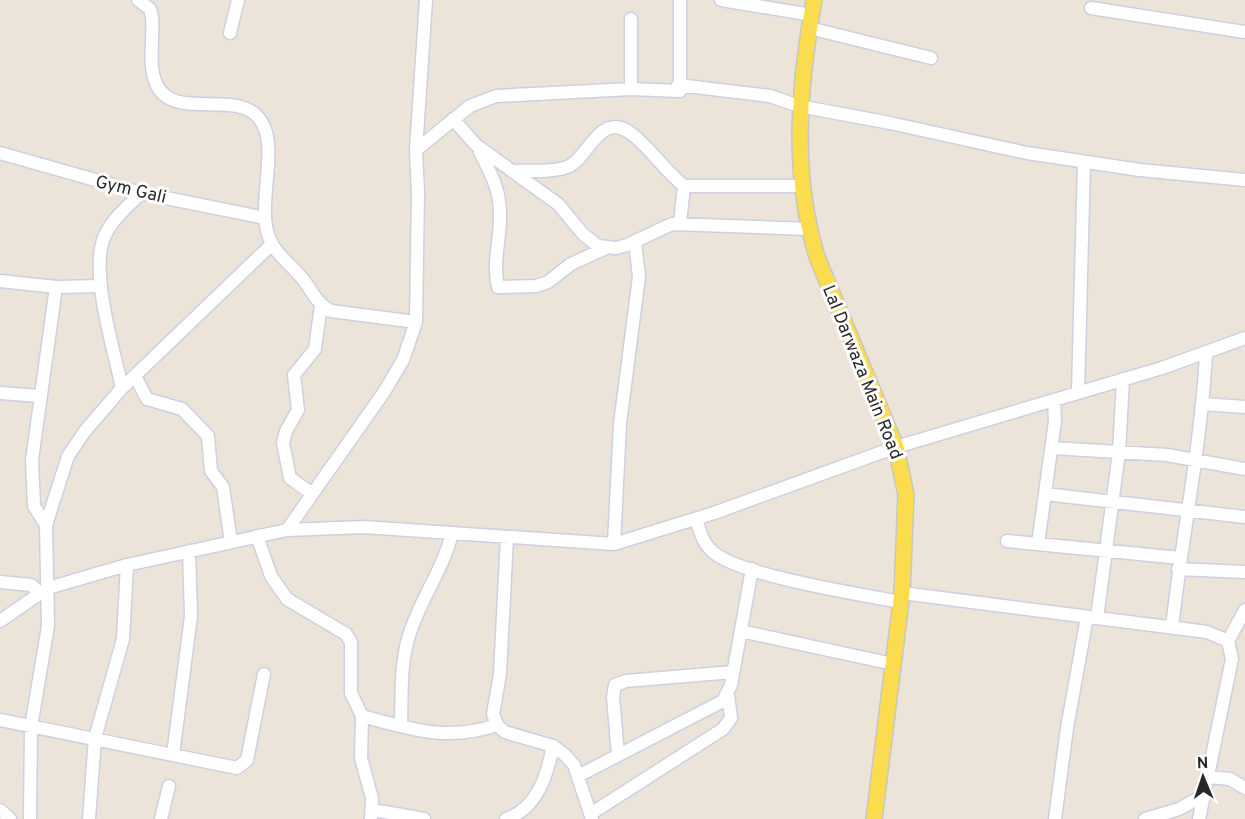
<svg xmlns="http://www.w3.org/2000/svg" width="1245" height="819" viewBox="0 0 1245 819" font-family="Overpass,sans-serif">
	<rect width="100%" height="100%" fill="#ece4d8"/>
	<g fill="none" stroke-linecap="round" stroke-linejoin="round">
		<g stroke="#cdd0e2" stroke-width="15">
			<path id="minor" d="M138,0L150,9L152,17C154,37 148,61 155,81C170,123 233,89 258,117C283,145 253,207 271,242C277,255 292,266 301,277C311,288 316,304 331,311L416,322L403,360L384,392L287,530
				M721,0L812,15
				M1091,8L1245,32
				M809,28L931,58
				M230,33L238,0
				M678,85L770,96L799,106L890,123L1027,153L1140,170L1245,180
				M631,89V19
				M453,119L476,145L558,204L583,234L598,246L616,248L627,245L672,224L809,229
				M416,150L470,106L496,96L631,89L680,91V0
				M480,152C490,172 500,189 500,213C501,238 492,262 498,287L536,286L548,282L571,264L606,248
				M0,153L141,193L265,218
				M512,171C529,170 551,173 567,167C589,159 599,109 632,134C651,149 665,171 684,186H801
				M680,223L684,186
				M0,281L56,287L101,286
				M416,322L418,193L416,150L426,0
				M135,376L147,399L182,409L208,436L211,471L223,487L231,542
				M122,388C114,350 91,277 103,240C109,222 127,207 141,193
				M1078,392L1084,162
				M0,393L40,396
				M1203,404L1245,407
				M1052,448L1167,455L1245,469
				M311,493L290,478L283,443L286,431L298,410L294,375L315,349L321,305
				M1045,494L1245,517
				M696,519C700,531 702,542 712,551C736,575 863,595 901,602
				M46,525L34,506L32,460L56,287
				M257,536L271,576L287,599L346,634L351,642V693L362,716L361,758L372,798L371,819
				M507,537L500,674L493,714L497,725L505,732L553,746L565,755L574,765L592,819
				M1007,541L1180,558
				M614,544L620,424L639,277L635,242
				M1038,544L1055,421L1054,400
				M1178,569L1245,572
				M0,582L31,585L40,593
				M902,593L1207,632L1228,641L1232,659L1199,819
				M1097,618L1119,452L1123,379
				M0,621L48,588L127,565L287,530L364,527L614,544L714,513L896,447L1162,368L1245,338
				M1172,628C1182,536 1201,446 1206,354
				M741,631L893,664
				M1228,641L1245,610
				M362,716C411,729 447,742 497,725
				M0,720L237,768L247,760L264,674
				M401,726C402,698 400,667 408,639C418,602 443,571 452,533
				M173,755L191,616L189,551
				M618,755L613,697L615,685L626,681L733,672
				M578,776L723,701L731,685L752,569
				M1208,777L1230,779L1245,788
				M0,810L10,819
				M373,810L424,819
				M592,813L723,729L731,718L728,695
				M30,819L31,727L48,626L46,525L68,456L85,431L122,388L272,244
				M89,819L95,738L123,639L127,565
				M161,819L169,786
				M506,819C538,808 547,775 553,746
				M1055,819L1067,728L1087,617
				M1145,819L1179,809L1204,795"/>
		</g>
		<g stroke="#c7c7c7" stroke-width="18">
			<path id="major" d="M814,0C799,87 791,171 817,257L896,447L906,495L902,593L874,819"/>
		</g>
		<use href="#minor" stroke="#fff" stroke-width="12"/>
		<use href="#major" stroke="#fadc4e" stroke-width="15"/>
	</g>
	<g text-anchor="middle" stroke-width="6" stroke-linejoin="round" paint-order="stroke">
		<g font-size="18" fill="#282828" stroke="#fff">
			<text transform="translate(131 189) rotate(13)" y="6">Gym Gali</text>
			<text transform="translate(863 372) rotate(68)" y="6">Lal Darwaza Main Road</text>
		</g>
	</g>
	<g transform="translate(1203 777) rotate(358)" stroke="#ffffff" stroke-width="4.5" paint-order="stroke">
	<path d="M0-4.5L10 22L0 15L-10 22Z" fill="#282828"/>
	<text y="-9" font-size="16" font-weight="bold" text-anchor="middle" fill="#282828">N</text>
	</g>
</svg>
